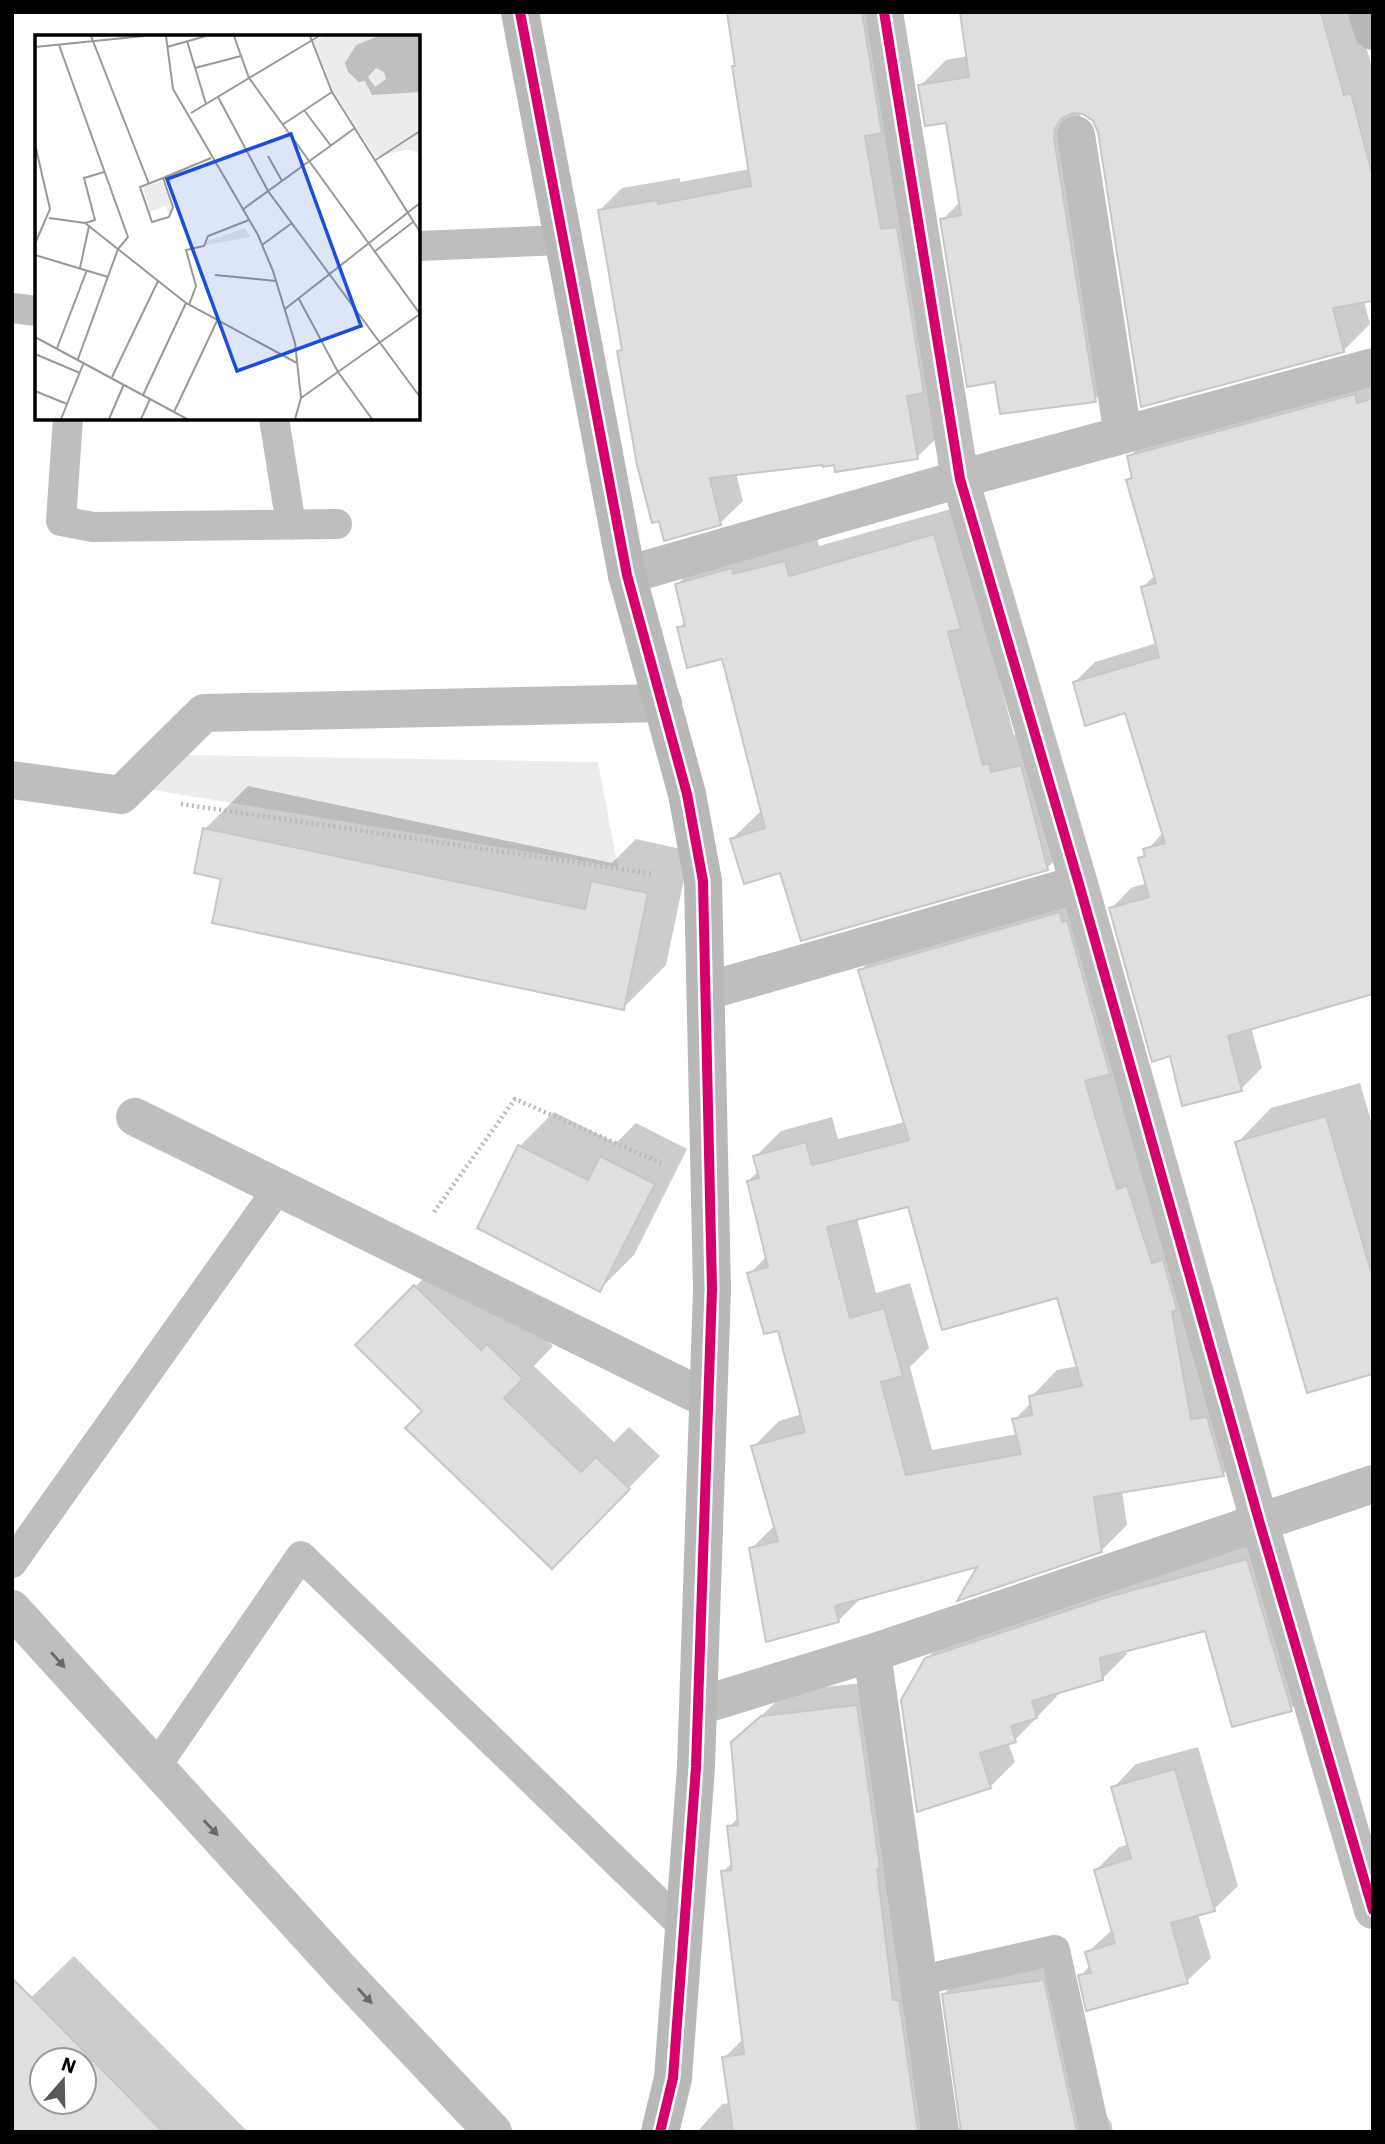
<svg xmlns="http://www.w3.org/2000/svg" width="1385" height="2144" viewBox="0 0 1385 2144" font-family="'IBM Plex Sans',sans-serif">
	<rect width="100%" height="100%" fill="#fff"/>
	<path fill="#ececec" d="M186,755L598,762L618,867L142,788Z"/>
	<path fill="#0003" fill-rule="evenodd" d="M730,12H889L940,435L917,457L824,463L736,473L743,501L720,523L619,352L623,348L600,210L622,188L680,178V182L750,169L734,67L736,64Z
		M962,12H1355L1373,69V299L1364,301L1370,324L1344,350L1099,131L1095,121L1080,113L1121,373L1095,400L997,380L942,220L961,201L948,121L920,86L946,60L968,56Z
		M1373,376V992L1251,1027L1262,1068L1241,1089L1172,1054L1111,909L1131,888L1147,883L1140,859L1164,831L1126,711L1075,682L1095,662L1157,643L1143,587L1156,574L1128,480L1133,475L1129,457L1150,436Z
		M965,505L980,607L1014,735L1020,734L1078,838L1047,868L732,839L762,810L723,657L679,628L686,621L677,585L707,554L816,532L819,546Z
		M248,786L612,863L636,839L690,851L666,965L623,1008L223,878L205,829Z
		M1086,887L1249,1448L1223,1474L1122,1490L1127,1525L1101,1551L980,1564L862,1597L838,1621L751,1549L775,1525L753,1447L779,1421L802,1414L779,1329L749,1274L767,1256L748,1181L759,1171L755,1157L781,1131L832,1117L838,1139L905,1122L860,971L886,945ZM909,1205L1058,1296L1078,1366L1057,1370L1031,1397L1032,1402L1014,1420L1017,1434L932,1450L910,1367L929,1348L910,1283L876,1293L857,1218Z
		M1360,1083L1373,1128V1372L1237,1143L1271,1108Z
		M554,1112L616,1143L636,1123L687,1149L634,1255L600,1289L520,1146Z
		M447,1255L519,1313L553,1346L534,1366L614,1442L629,1427L660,1456L583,1535L424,1411L357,1345Z
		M1272,1535L1315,1685L1291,1709L1206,1629L1126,1650L1127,1654L1102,1679L1061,1692L1015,1740L1008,1742L1015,1762L990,1787L926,1659L951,1634Z
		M882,1681L957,2128L963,2129L944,1994L969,1969L1068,1956L1102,2110L1111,2122L1113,2132H697L722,2104L731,2103L724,2058L744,2038L723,1872L733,1862L729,1827L739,1817L733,1743L787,1691Z
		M1198,1747L1238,1886L1214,1909L1198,1914L1211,1958L1187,1981L1080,1976L1091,1965L1087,1953L1113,1929L1096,1870L1119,1847L1129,1844L1113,1788L1136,1764Z
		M74,1956L248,2132H12V2016ZM42,2060H84V2102H42Z"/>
	<path fill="#dfdfdf" stroke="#c7c7c7" stroke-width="2" fill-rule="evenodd" d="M727,12H862L882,133L865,136L881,229L897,227L924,393L907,396L918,459L835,472L834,465L823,467L822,465L710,478L721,525L664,541L659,521L652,523L637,465L617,351L622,350L598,210L657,200L658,204L751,186L732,66H735Z
		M960,12H1321L1344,95L1351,93L1373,177V301L1333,308L1344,352L1141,407L1098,132L1093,121L1083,114L1073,113L1062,118L1055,128L1054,138L1096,402L1000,414L995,382L967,387L940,219L961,215L946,123L925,126L918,85L969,77Z
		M1355,394L1357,403L1373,398V994L1228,1036L1242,1091L1182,1106L1170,1056L1152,1062L1109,908L1149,897L1138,858L1145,856L1143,849L1165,843L1125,713L1085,726L1073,682L1159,657L1141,587L1156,583L1126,480L1132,478L1127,456Z
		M934,534L961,629L948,632L983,765L989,763L991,772L1021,765L1048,870L801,941L780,873L744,884L730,839L765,828L722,659L687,668L677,627L685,626L675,584L732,568L733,574L785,561L789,576Z
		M203,828L585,909L591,881L648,893L624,1010L212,923L221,879L194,873Z
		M1060,912L1062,922L1067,920L1110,1074L1085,1081L1117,1189L1127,1186L1152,1263L1163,1260L1177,1310L1172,1312L1191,1419L1207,1417L1224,1476L1094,1497L1102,1552L957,1601L977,1567L835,1606L839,1622L766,1642L749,1548L778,1541L751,1446L805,1432L778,1331L764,1334L747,1273L768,1267L747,1181L759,1178L753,1156L806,1142L812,1165L909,1140L858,970ZM908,1207L942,1330L1057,1298L1082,1386L1029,1396L1032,1415L1012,1419L1021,1454L906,1475L881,1382L903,1376L884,1308L850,1318L827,1227Z
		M1326,1116L1373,1278V1374L1307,1393L1235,1142Z
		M518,1145L588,1180L600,1156L655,1184L600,1292L477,1228Z
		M414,1285L481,1350L487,1344L523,1379L504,1398L581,1472L596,1457L630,1489L552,1569L405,1428L422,1411L355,1345Z
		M1247,1559L1292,1711L1232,1727L1205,1631L1100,1658L1103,1680L1032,1701L1037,1718L1011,1726L1016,1742L980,1753L991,1788L917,1812L901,1700L925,1658L1108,1597Z
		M857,1705L880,1868L877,1869L893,2000H899L918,2132H733L722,2057L744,2054L721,1871L732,1870L727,1826L738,1825L731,1742L761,1716Z
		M1175,1769L1215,1911L1171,1923L1188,1983L1086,2011L1078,1975L1091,1973L1085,1952L1115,1943L1094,1870L1131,1858L1111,1787Z
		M12,1978L163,2132H12ZM42,2060H84V2102H42Z
		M1044,1980L1077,2132H961L942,1994Z"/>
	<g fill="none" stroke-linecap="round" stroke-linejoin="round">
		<path stroke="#b9b9b9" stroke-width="4.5" stroke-dasharray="2 3.5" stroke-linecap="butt" d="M181,804L654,874
			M434,1212L515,1099L661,1163"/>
		<path stroke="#bebebe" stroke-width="30" d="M418,246L562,240
			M12,308L37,311
			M68,418L61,521L93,527L337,524
			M274,418L291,525
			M12,1563L279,1187
			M155,1768L301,1556L684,1927
			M918,1981L1055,1950L1095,2132"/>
		<path stroke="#bebebe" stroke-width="38" d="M884,12L960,479L1079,884L1260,1524L1373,1910
			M1076,135L1123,435
			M627,575L960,479L1373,367
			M12,780L121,795L204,713L663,703
			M707,991L1079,884
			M135,1117L707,1399
			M12,1609L345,1975L493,2132
			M872,1653L940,2132
			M699,1706L872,1653L1373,1484"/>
		<path stroke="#b8b8b8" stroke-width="38" d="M520,12L627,575L687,794L703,881L712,1289L696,1767L673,2078L660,2132
			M1367,12L1373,31"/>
		<g stroke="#fff" stroke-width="15">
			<path id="cycleway" d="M520,12L627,575L687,794L703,881L712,1289L696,1767L673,2078L660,2132
				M884,12L960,479L1079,884L1260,1524L1373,1910"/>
		</g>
		<use href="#cycleway" stroke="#d6006c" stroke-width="10"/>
	</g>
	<defs><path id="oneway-solid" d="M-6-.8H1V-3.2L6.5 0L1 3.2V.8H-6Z" transform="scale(1.75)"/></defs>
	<g fill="#686868">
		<use href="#oneway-solid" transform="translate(58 1660) rotate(48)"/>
		<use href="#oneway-solid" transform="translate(211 1828) rotate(47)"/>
		<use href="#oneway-solid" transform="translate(365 1996) rotate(47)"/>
	</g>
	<g transform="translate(35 35)">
		<rect width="385" height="385" fill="#fff"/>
		<path d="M290,1H385V119L374,114L340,122L299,57L278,6ZM127,146L137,172L134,180L130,171L115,177L108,152ZM210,193L215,202L170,210L173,206Z" fill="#ececec"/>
		<path d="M344,1H385V57L337,60L330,46L324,47L313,37L310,28L321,10ZM341,33L349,37L351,44L340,52L333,42Z" fill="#bfbfbf" fill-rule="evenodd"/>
		<path fill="none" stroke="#999" stroke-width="2" d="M56,1L114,149M131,1L138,54L223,200L238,236L260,308L266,363L260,384M199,1L214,43L385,279M275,1L297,57L385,197M152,6L171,69M24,10L93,202L83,214L43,324M0,12L109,1M132,12L171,1M160,33L206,21M183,62L233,156L385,362M269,75L296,111M156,78L284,1M247,90L297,57M0,109L15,174L0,209M233,121L247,146M339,126L385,96M128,143L138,172L134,182L117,187L105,152L128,143L176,123M207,175L320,93M14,183L50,188L151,268L262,328M50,188L60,185L49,143L69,137M227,210L257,188M339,217L378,187M0,220L73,242M45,233L54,191M180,240L241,246M264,264L303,337L337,384M154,270L161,251L151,215L169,211L173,201L214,185M250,274L385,168M0,302L152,384M22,313L52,235M0,319L45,338M77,342L123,246M0,356L32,369M108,360L151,268M266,363L385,279M139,377L182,286M26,384L49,327M74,384L89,349M106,384L115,364"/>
		<path fill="#1d4ed8" fill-opacity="0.15" stroke="#1d4ed8" stroke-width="3.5" d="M256,99L326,291L202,336L132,144Z"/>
		<rect width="385" height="385" fill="none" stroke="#000" stroke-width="3.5"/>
	</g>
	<rect width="1385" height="2144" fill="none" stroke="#000000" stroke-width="28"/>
	<g transform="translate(63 2081) rotate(20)"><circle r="33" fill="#ffffff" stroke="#999999" stroke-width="2"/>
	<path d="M0-5L12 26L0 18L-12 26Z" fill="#595959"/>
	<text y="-10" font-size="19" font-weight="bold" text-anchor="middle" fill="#000000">N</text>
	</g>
</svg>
